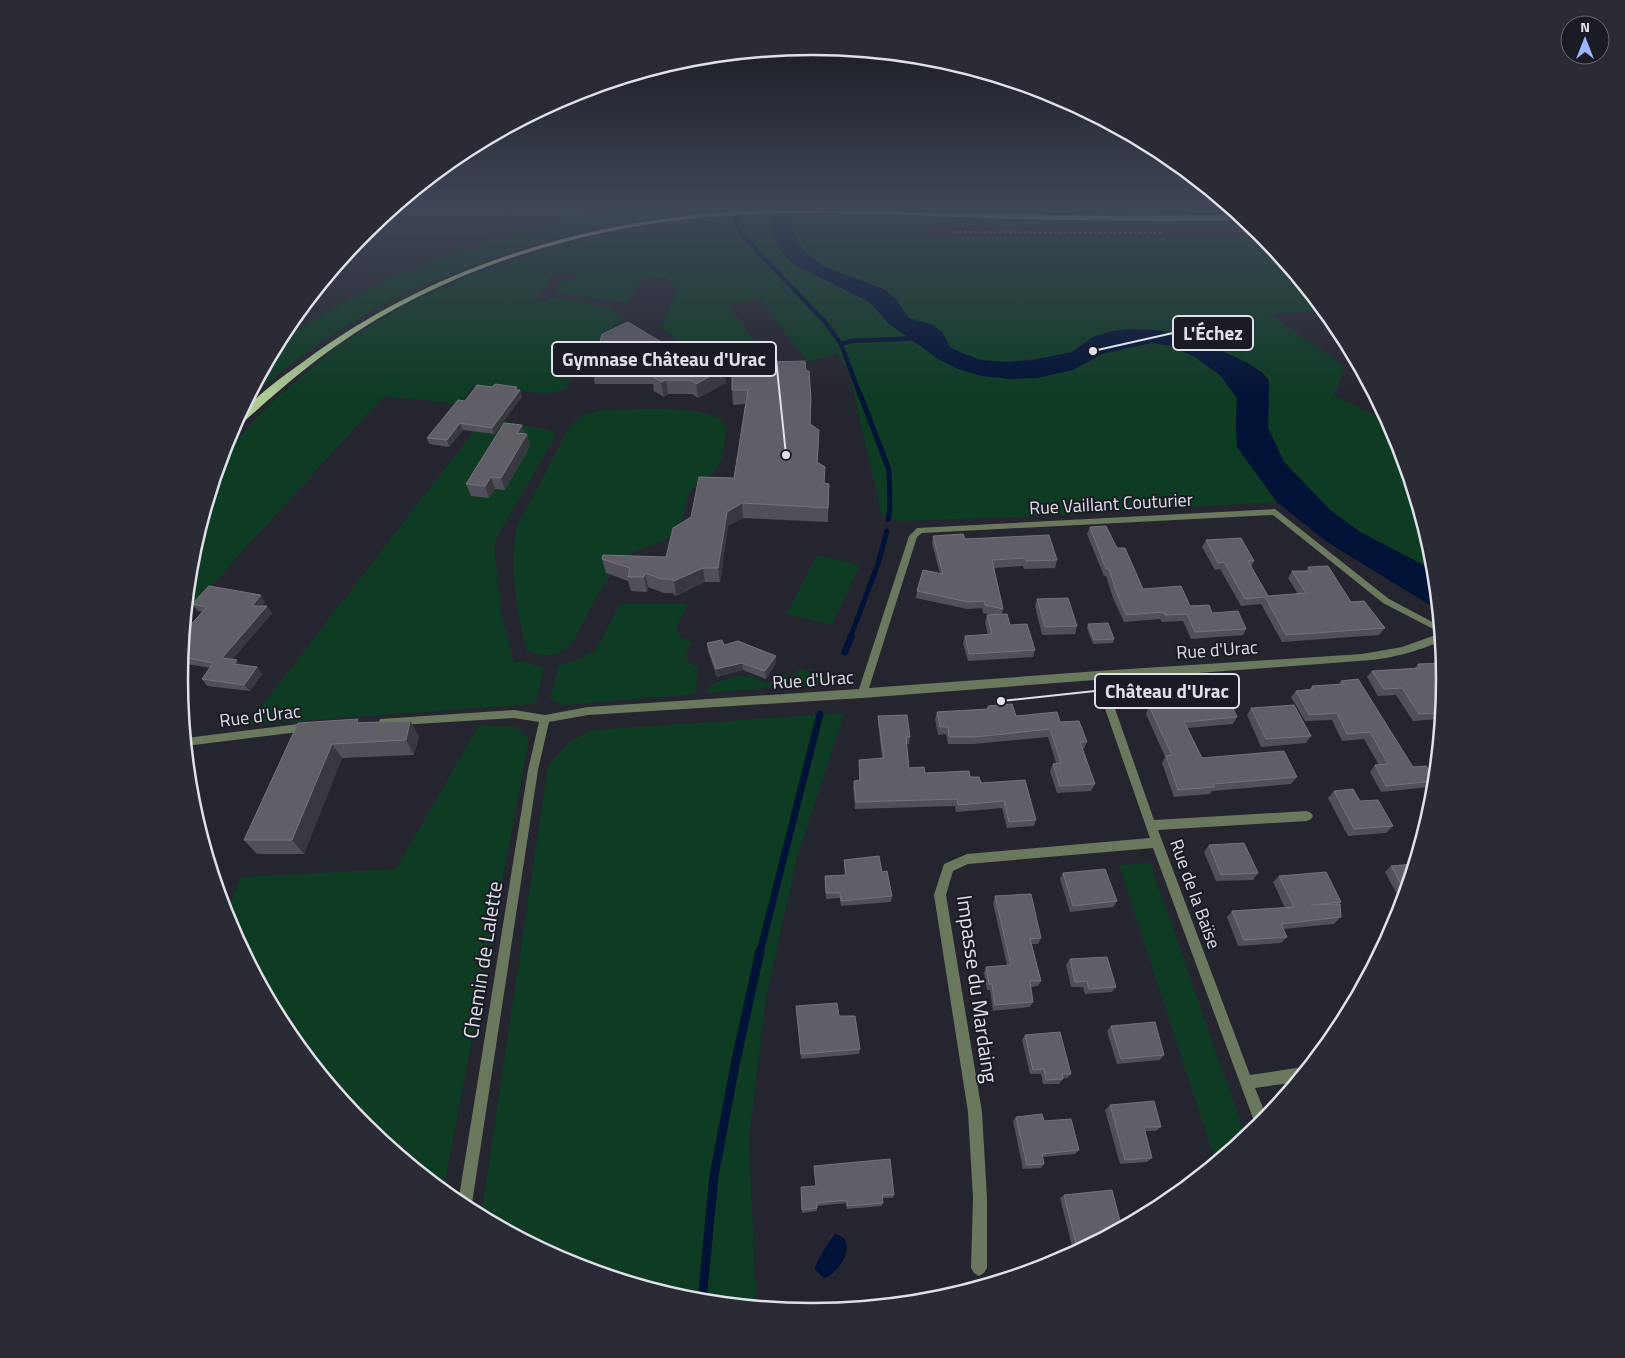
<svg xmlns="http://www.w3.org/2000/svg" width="1625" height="1358" viewBox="0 0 1625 1358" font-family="'Titillium Web',sans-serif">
	<rect width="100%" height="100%" fill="#24252e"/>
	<path fill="#0d3c23" d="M596,206H774L771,216L793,264L871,303L888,323L958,369L982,375L1011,379L1073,370L1102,354L1151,343L1170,346L1193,356L1220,375L1237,398L1236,422L1237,447L1277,502L1046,516L900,521L882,515L848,369L837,354L808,362L760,299L728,305L760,348C754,351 746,356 739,358C710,366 683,342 660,328L678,289L666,278L644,276L626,303L554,292L562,280L574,281L578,275L554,273L534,301L547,302L551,297L609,308L614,310L621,318L615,327L605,331L565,389L556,392L544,393L472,386L462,404L384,396L186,613L192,555L223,455L270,404L340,344L411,302L472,275L546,250L604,235L686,222L742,218L746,209C717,207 686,214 656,218C507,240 355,298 245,404L279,342L314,319L385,280L472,246L525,229L593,214Z
		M801,206H1229L1237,213L1121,215L799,208Z
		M792,216L1064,222L1247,221L1255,228L1151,230L1146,226L927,224L923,236L1181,238L1262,234L1324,310L1268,314L1345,366L1334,395L1390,423L1397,437L1433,556L1435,571L1360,532L1330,510L1284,462L1268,428L1269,381L1263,373L1246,362L1209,345L1093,337L1072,352L1055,356L1007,362L981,360L962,353L950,347L942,332L909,318L896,299L884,289L823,266L804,251L792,230Z
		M602,410C630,410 696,404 719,419C722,421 724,425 727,427C724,442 724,464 712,474C705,479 696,482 691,490C682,504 686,523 672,535C659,547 637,546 624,559C603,580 587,617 571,644C558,657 545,658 527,651C517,614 507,562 518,524L569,428L582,415Z
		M502,421L549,430L554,433L555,437L494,542L500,608L514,663L522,661L544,668L537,699L532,704L247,725L474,431Z
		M817,555L860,565L832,625L787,614Z
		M620,604H687L676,629L681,638L694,643C687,649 684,652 687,661L697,667L696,694L563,705L550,699L559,665L579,659L596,650Z
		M799,668L837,682L706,693C707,682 734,675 745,676C752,676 761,681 768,684L778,673L795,677Z
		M844,713L797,857L766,998L749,1138L756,1306L689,1300L570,1263L481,1216L548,766L569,742L591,730Z
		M479,725L516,727L529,740L443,1191L365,1126L286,1030L226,914L241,877L396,869Z
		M1150,863L1246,1138L1216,1163L1119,865Z"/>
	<path fill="#001235" d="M774,206H801L792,216L791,222L792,230L804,251L823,266L884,289L896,299L909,318L933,325L942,332L950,347L962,353L981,360L1007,362L1033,360L1072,352L1093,337L1112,331L1131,329L1157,330L1178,335L1209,345L1246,362L1263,373L1269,381L1268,428L1284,462L1330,510L1360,532L1435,571L1438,610L1327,542L1277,502L1237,447L1236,422L1237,398L1220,375L1193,356L1170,346L1151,343L1102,354L1073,370L1037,378L1011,379L982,376L958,369L938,359L888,323L871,303L793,264L779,248L773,234L771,216Z
		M835,1234C860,1239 840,1274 824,1278L815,1269C817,1259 829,1242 835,1234Z"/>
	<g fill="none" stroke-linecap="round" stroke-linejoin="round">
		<path stroke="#001235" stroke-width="4.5" d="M740,206L735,212L736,222L741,234L825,322L841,344L860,395
			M841,344L851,341L920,338"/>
		<path stroke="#001235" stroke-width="5" d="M860,394L889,470L890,507L888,520
			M850,638L878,564L887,531"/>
		<path stroke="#001235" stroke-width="7" d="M845,652L851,637
			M760,952L820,714"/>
		<path stroke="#001235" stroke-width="9" d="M702,1301L714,1176L736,1060L760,951"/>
		<path stroke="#6a6b74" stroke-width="2" stroke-dasharray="2.5 2.5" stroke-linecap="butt" d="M1238,231H1260
			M954,232L1164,233"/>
		<path fill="#6a785d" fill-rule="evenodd" d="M1275,509L1389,599L1440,626L1441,633L1383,603L1273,515L922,533L917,537L869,688L1098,671L1362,654L1402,647L1441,633V641C1419,651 1396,657 1372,660L1105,680L1154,820L1307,811L1311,813L1313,816L1311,819L1307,821L1158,830L1250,1075L1303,1067L1307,1069L1297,1082L1255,1088L1267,1118L1257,1129L1153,848L968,864L953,871L946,895L982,1112L987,1198V1268L984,1273L979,1276L974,1273L971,1268L973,1198L968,1112L934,895L944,864L967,854L1150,838L1095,680L862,698L588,715L549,722L538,770L471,1210L458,1203L528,770L539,722L514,718L384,726L380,725L379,722L380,719L514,710L545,715L588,707L859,689L909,536L917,528Z
			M307,723L311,724L312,727L311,730L307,731L186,746V738Z"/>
		<path fill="#aecb94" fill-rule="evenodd" d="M773,210L1114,216L1240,215L1244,219C1220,222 1194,220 1169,221C1118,221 1066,220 1015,219C917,216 818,209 721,216C586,226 447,267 336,346C300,371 269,399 237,428H232C247,401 278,380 303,362C439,261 605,214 773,210Z"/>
	</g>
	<path fill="#514f59" d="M602,334L726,383L698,398L692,394H668L664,397L654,391L653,384H595L592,370Z
		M732,373L811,413V425L819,445L817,463L825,483L829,484L828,522L743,518L728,526L720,582H705L676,596L672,593H664L648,587L647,592L631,591L628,581L606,573L602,559L666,557L691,517L734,478L745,404L733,405L732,390Z
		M518,390H520L522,397L494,434L463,430L449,447L429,444L427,438Z
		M522,425L524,434H527L530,446L505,490L495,489L489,498L471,496L466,484Z
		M1090,527L1117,548L1143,589L1190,606L1212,613L1246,629L1243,635L1191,639L1183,621L1162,622L1160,619L1124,622L1113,598L1106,576H1104L1087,534Z
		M933,536L965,539L1057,560L1055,568L1024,569L1023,566L994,568L1003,609L1002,614L1010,625L1035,650L1033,657L968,661L963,643L965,636L988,635L985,622L987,615H991L983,613L982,608L967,609L916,598L917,591L940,574L932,543Z
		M1206,540L1254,561L1251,567L1268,596L1298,594L1288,578L1292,571H1306L1308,567L1351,602L1385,628L1379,635L1282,642L1261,604L1241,606L1220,569L1215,570L1202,547Z
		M1037,599L1077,626L1075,634L1042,635L1035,606Z
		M265,602L262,606L272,613L232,660L241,665L257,667L262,674L250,691L207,686L202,679L210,668L181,663L184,632L202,612L198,611L192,604Z
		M1088,624L1114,639L1113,643L1093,644L1087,628Z
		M707,643L724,645L776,656V663L766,679L743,670L717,677L708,651Z
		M1418,664L1445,679L1444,696H1440L1443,701L1441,719L1413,721L1396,695L1378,696L1367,677L1372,671L1414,669Z
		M1341,681L1413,767L1435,780L1429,787L1381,792L1370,772L1375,765H1379L1364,739L1342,741L1332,720L1305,721L1291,697L1296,691L1309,690L1312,686L1338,685Z
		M1201,691L1237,717L1233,724L1188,728L1202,758L1297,777L1291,784L1212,791L1210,794L1174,797L1162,763L1165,757L1146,714L1149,706L1199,701L1197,698Z
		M988,706L1016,716L1060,722L1087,742L1084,749H1083L1095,784L1091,791L1057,793L1050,771L1053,764L1056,763L1048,737L973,744H948L946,734L938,735L935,719L937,712L987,709Z
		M1251,708L1311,736L1306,743L1261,747L1247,715Z
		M878,716L910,737L909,744H906L909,768L925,773L970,777L981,783L1036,820L1034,826L1007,828L1002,808L956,812L955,806L855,809L853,787L854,781L859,780V760L882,758L878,723Z
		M410,721L419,736L414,755L342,758L304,854H257L244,840L298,723Z
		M1334,791L1360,801L1393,826L1386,833L1348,836L1328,798Z
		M1209,845L1258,873L1253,880L1216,881L1204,852Z
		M844,860L882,872L892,896L891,902L841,906L840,898L826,899L825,876H845L844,865Z
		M1414,864L1402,904L1385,872L1391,866Z
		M1063,873L1117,901L1113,907L1070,912L1060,879Z
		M1279,876L1341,902L1339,904L1341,917L1334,924L1283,929L1287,937L1281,943L1238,946L1227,917L1232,911L1285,908L1273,882Z
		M995,896L1041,938L1038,944H1032L1041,981L1038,986L1031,987L1033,1002L1030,1007L993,1011L990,990H987L984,973L986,967L1007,965L993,903Z
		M1070,959L1116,987L1112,992L1085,994L1083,987H1071L1066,965Z
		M796,1006L839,1016L860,1049L859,1054L801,1059Z
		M1111,1026L1164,1055L1160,1060L1117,1064L1107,1031Z
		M1025,1035L1071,1074L1067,1078H1063V1079L1059,1084H1043L1041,1074H1030L1022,1040Z
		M1110,1105L1161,1127L1156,1131H1145L1152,1158L1147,1162L1120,1164L1105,1110Z
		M1016,1117L1044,1121L1079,1150L1075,1154L1043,1157L1044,1164L1041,1168L1023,1169L1013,1121Z
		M801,1187L894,1195L893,1198H883V1203L882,1206L847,1209L846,1203L817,1206V1211L802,1213Z
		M1064,1195L1122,1228L1090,1244L1072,1246L1060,1198Z"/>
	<path fill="#383841" d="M725,368L726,383L698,398L696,384Z
		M666,380L668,394L664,397L661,382Z
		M517,387L519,392L520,390L522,397L494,434L492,428Z
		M811,398V413L810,439V424Z
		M460,423L463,430L449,447L447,440Z
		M522,425L525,437L527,434L530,446L505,490L501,478L517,433Z
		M819,430V445L816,477L817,462Z
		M491,477L495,489L489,498L485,486Z
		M742,503L743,518L728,526L720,582L718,568L727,512Z
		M703,568L705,582L676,596L674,581Z
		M645,573L648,587L647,592L644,577Z
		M261,595L265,602L257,613L252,606Z
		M267,606L272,613L228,665L222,658Z
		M776,656V663L766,679L765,671Z
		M237,660L242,667L234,664Z
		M742,663L743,670L717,677L716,669Z
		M257,667L262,674L250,691L244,685Z
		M410,721L419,736L414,755L406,740Z
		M332,744L342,758L304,854L292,840Z"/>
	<path fill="#605f68" stroke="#74737c" d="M628,322L691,360L702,354L725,368L696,384L690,380H666L661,382L652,376L653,370H592L602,334Z
		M805,361L806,371H809L811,398L810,424L819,430L817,462L825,467L824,483L829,484L828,508L742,503L727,512L718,568H703L674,581L670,579H661L645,573L644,577H628L630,568L602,559L603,555L666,557L673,528L691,517L699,477L734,478L748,390H732V373L768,372V362Z
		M495,384L517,387L515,390H520L492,428L460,423L447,440L427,438L458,400L465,401L477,385L492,387Z
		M504,423L522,425L517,433L527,434L501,478L491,477L485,486L466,484Z
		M1106,526L1117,548H1125L1143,589L1181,586L1190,606L1209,605L1212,613L1238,611L1246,629L1195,632L1187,614L1165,615L1163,612L1126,615L1116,591L1109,569H1106L1090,527Z
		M963,534L965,539L1049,535L1057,560L1026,561L1025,558L992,560L1003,609L985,605L984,601L968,602L917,591L923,570L943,574L933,536Z
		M1241,538L1254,561H1248L1268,596L1306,593L1292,571H1311L1308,567L1328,566L1351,602L1364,601L1385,628L1286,635L1265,597L1245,599L1224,562L1218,563L1206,540Z
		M209,586L261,595L252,606H267L222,658L237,660L234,664L257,667L244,685L202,679L213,663L182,657L184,632L207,607L192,604Z
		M1068,598L1077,626L1045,627L1037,599Z
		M1007,614L1010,625L1027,624L1035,650L969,654L965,636L992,634L987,615Z
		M1108,623L1114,639L1094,640L1088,624Z
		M722,640L724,645L738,641L776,656L765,671L742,663L716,669L707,643Z
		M1444,663L1445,679L1444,690H1436L1443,701L1442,713L1419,714L1402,688L1384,689L1372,671L1420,668L1418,664Z
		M1358,679L1413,767L1426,766L1435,781L1386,786L1375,765L1388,764L1370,732L1347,734L1337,713L1309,715L1296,691L1313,689L1312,686L1344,684L1341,681Z
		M1224,689L1237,717L1184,722L1202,758L1284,751L1297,777L1213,784L1214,787L1178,790L1166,756L1172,755L1149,706L1206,701L1201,691Z
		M1012,704L1016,716L1057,712L1060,722L1079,721L1087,742H1080L1095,784L1060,786L1053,764L1061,763L1050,729L975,737H949L948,727H940L937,712L988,709V706Z
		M1294,705L1311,736L1266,739L1251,708Z
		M907,715L910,737H906L909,768L924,767L925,773L969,771L970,777H979L981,783L1025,780L1036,820L1009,822L1004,801L958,805L957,799L856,802L854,781L860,780L859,760L884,758L878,716Z
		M358,719L357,723L410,721L406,740L332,744L292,840H244L298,723Z
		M1353,789L1360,801L1378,800L1393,826L1354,829L1334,791Z
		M1244,843L1258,873L1221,875L1209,845Z
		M879,856L882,872L887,871L892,896L841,901L840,893H826L825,876L846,875L844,860Z
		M1414,864L1406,893L1391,866Z
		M1105,869L1117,901L1073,906L1063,873Z
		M1326,872L1341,902L1311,905L1340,904L1341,917L1281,924L1287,937L1244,940L1232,911L1294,907L1279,876Z
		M1031,894L1041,938L1030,939L1041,981H1030L1033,1002L995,1005L992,984H989L986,967L1011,965L995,896Z
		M1107,957L1116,987L1089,989L1087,981L1075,982L1070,959Z
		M837,1003L839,1016H855L860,1049L801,1054L796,1006Z
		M1155,1022L1164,1055L1121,1059L1111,1026Z
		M1060,1032L1071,1074H1062L1063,1079L1046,1080L1044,1069L1033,1070L1025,1035Z
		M1154,1101L1161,1127H1144L1152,1158L1125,1160L1110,1105Z
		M1042,1114L1044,1121L1071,1119L1079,1150L1042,1154L1044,1164L1027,1165L1016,1117Z
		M890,1159L894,1195H882L883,1203L847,1206V1200L817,1203V1208L802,1210L801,1187L816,1186L814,1166Z
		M1112,1190L1122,1228L1095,1242L1076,1244L1064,1195Z"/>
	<linearGradient id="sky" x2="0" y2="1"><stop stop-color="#141419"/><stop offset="0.52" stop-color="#3f4657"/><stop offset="1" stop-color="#3f4657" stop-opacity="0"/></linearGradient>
	<rect width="1625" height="397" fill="url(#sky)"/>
	<g text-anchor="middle" stroke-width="4" stroke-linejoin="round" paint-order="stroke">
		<g font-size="18" fill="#e0e1e8" stroke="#1a1b24">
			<text transform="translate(1111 504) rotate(-3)" y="6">Rue Vaillant Couturier</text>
			<text transform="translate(1217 650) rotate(-4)" y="6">Rue d'Urac</text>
			<text transform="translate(813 680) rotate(-4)" y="6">Rue d'Urac</text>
			<text transform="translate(260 716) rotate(-7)" y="6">Rue d'Urac</text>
			<text transform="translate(1195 894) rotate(70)" y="6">Rue de la Baïse</text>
		</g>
		<g font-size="21" fill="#e0e1e8" stroke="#1a1b24">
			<text transform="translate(483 960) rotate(-81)" y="7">Chemin de Lalette</text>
			<text transform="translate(977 989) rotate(82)" y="7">Impasse du Mardaing</text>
		</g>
	</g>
	<path d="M0 0H1625V1358H0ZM188 679a624 624 0 1 1 1248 0a624 624 0 1 1-1248 0Z" fill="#2a2b34" fill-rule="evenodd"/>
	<path fill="none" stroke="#e0e1e8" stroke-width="2.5" d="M188 679a624 624 0 1 1 1248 0a624 624 0 1 1-1248 0Z"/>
	<path fill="none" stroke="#e0e1e8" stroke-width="2" d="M1093 351L1173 333M786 455L776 359M1001 701L1095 691"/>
	<g fill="#e0e1e8" stroke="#1a1b24" stroke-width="2">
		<circle cx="1093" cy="351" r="5"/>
		<circle cx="786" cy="455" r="5"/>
		<circle cx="1001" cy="701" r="5"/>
	</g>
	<g fill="#1a1b24" stroke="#e0e1e8" stroke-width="2">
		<rect x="1173" y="316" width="80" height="34" rx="5"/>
		<rect x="552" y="342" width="224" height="34" rx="5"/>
		<rect x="1095" y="674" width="144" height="34" rx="5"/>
	</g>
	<g font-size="19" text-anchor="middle" font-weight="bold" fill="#e0e1e8">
		<text x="1213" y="340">L'Échez</text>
		<text x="664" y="366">Gymnase Château d'Urac</text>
		<text x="1167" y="698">Château d'Urac</text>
	</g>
	<g transform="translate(1585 40)"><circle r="24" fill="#1a1b24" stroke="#696a72"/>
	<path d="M0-4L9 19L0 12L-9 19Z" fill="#98b5fd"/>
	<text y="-8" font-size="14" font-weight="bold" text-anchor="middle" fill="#e0e1e8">N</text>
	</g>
</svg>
